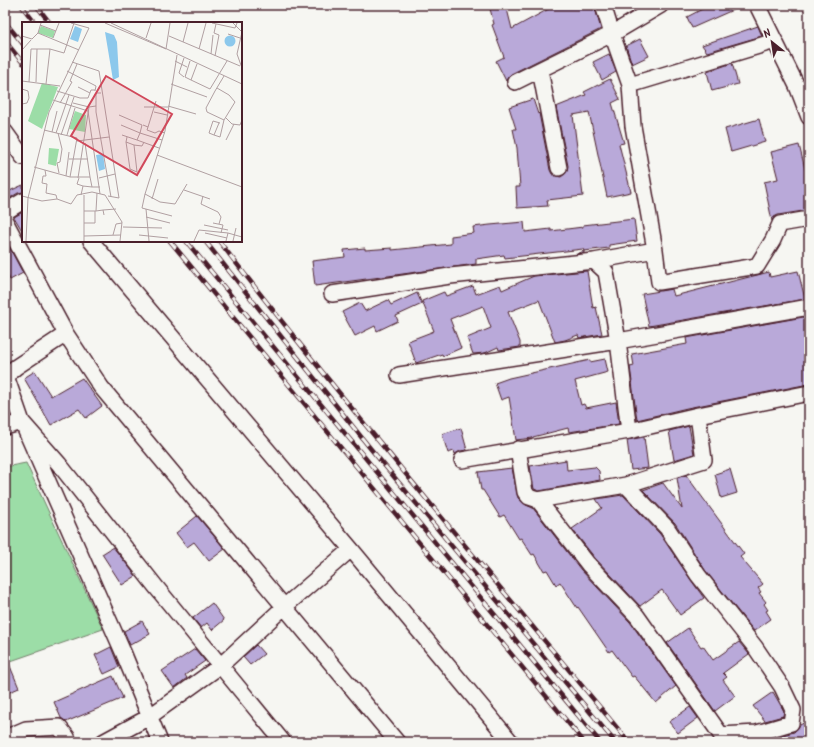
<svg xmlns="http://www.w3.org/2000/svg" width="814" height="747" viewBox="0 0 814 747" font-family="Kalam,sans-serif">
	<rect width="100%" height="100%" fill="#f6f6f2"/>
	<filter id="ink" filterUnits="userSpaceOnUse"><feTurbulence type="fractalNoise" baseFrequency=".025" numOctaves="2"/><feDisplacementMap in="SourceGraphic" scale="8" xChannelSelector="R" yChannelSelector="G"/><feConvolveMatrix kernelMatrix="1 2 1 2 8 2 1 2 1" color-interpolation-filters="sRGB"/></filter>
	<g filter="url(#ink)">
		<path fill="#9cdda7" stroke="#737e69" d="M26,463L103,629L5,663V467Z"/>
		<path fill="#b9a9d9" stroke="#4a1f2b" d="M489,5H506L512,29L556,5H594L601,29L511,74L508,77L506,81L496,61L504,57L492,25L494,24Z
			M710,5H744L692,28L687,17Z
			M758,26L762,36L707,52L702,45Z
			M640,39L649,56L632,64L626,46Z
			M609,54L616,72L602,80L593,62Z
			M732,63L738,84L712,91L707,72Z
			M610,79L620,99L612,103L624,143L619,144L631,192L607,197L589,112L573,115L583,196L547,200L548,206L517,208L516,187H520L517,148L513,129H516L509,107L533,99L538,114L539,113L550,170L552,174L556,176L561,177L565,174L567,171L568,166L556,107L586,95L584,92Z
			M759,119L765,142L731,152L725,129Z
			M799,145L806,173H809V210L778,215L774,217L772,221L764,182L778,179L771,152Z
			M23,185V192L18,193L5,201V193Z
			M23,212V232L14,217Z
			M634,219L637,241L609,245V248L584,251V253L577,254L584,251L583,249L505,258L504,255L476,259V264L315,286L312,261L345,257L344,250L365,248V250L392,248V250L451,244V236L474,233L473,227L490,225L524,222L525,232L551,229V231L583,227V225Z
			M8,245L23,273L10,280L5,269V247Z
			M587,271L593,308L596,307L602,334L579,338L578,335L565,340L555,342L539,300L508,312L520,342V347L499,350L498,347L485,353L473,354L467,338L491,328L483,306L450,319L461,348L443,356L442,354L416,363L408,341L434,331L422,301L444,292L446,296L473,286L476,294L500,285L502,290L534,276Z
			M798,271L805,299L649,326L642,294L672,289L674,296L769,272L770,277Z
			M417,293L422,304L396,316L398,321L377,331L375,326L355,336L342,312L360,303L365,311L388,300L391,305Z
			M809,316V384L687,408L637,420L630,367L634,366L632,354L687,344L686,338Z
			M605,359L608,372L575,381L581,405L584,404L586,408L616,402L619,424L569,432L568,428L533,437V438L516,440L509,397L501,400L495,383L509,378L590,360V362Z
			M35,371L51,396L82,378L102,406L86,418L79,409L51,425L24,378Z
			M689,426L694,454L674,460L669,431Z
			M461,428L467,450L460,451L455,454L454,451L448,453L442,434Z
			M644,437L648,468L631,470L627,440Z
			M566,460L567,470L595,467L599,471L600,480L539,491L534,489L530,466Z
			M512,468L518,498L526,505L533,508L581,570L630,622L676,686L656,703L634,676L632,677L612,650L609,652L578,607L577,608L560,582L556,585L547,570L544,571L534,554L532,555L521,538L519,539L504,515L500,517L483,490H481L478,472Z
			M730,469L737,493L721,498L715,474Z
			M686,475L744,554L740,557L763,584L758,588L761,592L759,593L766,602L764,604L768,610L766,611L771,619L754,631L705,570L675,523L643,490L663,483L682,509L677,478Z
			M623,495L660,534L691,580L704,598L680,615L662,590L640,606L595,558L572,529L602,508L596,499Z
			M197,516L225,549L209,561L194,542L187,547L176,533Z
			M113,547L136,576L122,585L102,554Z
			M212,603L224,620L212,630L207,623L201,628L193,618Z
			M142,621L150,634L130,645L124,631Z
			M688,628L701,647L703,646L713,660L739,642L749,654L723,673L727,677L723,680L735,696L715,711L667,643Z
			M256,645L264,654L250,665L243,657Z
			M111,647L119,667L104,674L95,655Z
			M195,649L205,661L185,675L187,678L174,688L162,671Z
			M5,654L19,688L5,694Z
			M113,676L123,698L66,722L61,718L54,702Z
			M773,692L784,711L783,716L765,721L753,706Z
			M690,707L698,718L678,733L669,722Z
			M809,720V742H757L794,732L797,729L800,725Z"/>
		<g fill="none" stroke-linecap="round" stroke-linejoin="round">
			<g stroke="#4a1f2b" stroke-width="18">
				<path id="minor" d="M757,5L797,86L809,117
					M540,70L559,168
					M515,82L612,34L661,5
					M630,85L775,41
					M5,132L23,157
					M5,212L23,201
					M5,221L66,334L101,387L397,742
					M91,241L351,549L511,742
					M655,250L659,282L757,266L773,240L780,224L809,219
					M594,261L655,250L633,126L630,85L612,34L603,5
					M332,294L450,276L594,261L606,272L618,341L809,307
					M66,334L16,367L10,372L7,379L22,422L123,652L160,742
					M399,375L618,341L629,431L462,460
					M5,427L22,422L59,464L156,587L283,742
					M629,431L698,415L809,393
					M518,449L525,492L529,497L538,500L626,485L704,460L698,415
					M538,500L588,564L637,616L721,735L757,733L791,723L793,710L782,687L755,647L698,575L667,528L626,485
					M5,738L26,729L59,727L67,737L69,742
					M103,742L149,717L220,666L284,607L351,549"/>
			</g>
			<use href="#minor" stroke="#f6f6f2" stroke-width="15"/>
			<g stroke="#4a1f2b" stroke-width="4.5">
				<path id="rail" d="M21,5L35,23
					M36,5L50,23
					M5,22L23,44
					M5,41L23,63
					M170,241L584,742
					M186,241L600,742
					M205,241L370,448L615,742
					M219,241C351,412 491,576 629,742"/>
			</g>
			<use href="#rail" stroke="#f6f6f2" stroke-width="3" stroke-dasharray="9" stroke-linecap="butt"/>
		</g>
	</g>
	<g transform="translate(22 22)">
		<rect width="220" height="220" fill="#f6f6f2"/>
		<path d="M19,4L33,9L31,16L16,11ZM20,61L36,65L20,107L6,99ZM53,89L64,93L63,110L47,107ZM27,126L37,127L34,144L26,142Z" fill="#9cdda7"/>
		<path d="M53,4L60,7L56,20L48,17ZM83,10L92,13L95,20L97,55L91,58ZM202.5 19a5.5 5.5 0 1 1 11 0a5.5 5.5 0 1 1-11 0ZM81,132L83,147L77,149L74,133Z" fill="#8cc8ec"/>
		<path fill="none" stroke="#b1a0a2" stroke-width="1" d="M83,1L144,27M89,1L220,62M190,1L213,6L215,1M211,1L220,10L215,32L220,46M18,3L34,9M16,11L57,28M206,12L218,16M0,14L10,17L16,11L19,1M147,14L218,44M31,16L37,1M124,16L129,1M161,20L166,1M144,27L148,1M177,27L184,1M0,28L9,18M189,32L191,13M155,33L143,109L123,172L138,180L153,182L165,162M193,34L197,13L192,11L194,2M162,36L157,51L162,55M153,39L165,45M168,39L163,55L169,58L175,42M50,40L77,49L97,176L86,174M45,49L74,64L73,69M169,58L188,67L205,39M0,59L38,64M7,60L9,27H28L42,31L52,1M14,60L15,27M24,62L28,27M149,62L185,75M56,65L68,71M195,66L207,73L213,80L202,98L185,90L184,86L193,69L202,54M0,67L6,69L7,76L5,81L0,82M35,69L58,76H66L69,68H73M79,71H74V90L89,175M31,78L66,89L78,172M38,81L50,60L48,59L55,42M51,81L67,85M146,84L174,92M122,85H146M132,90L145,93M97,93L120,103L118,111L140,118M204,96L210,102L218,103L220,98M197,101L192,113L198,115L202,98M99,103L118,111L115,118L100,113M121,103L126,105L134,79M126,105L125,108L133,111L137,109L143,111M22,108L55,116L48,155H68L70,165H78M30,110L35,89M34,111L47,73M36,111L40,127L38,140L35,141L37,151M39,113L52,75M45,113L53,86M192,113L187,111L191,99L198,101M105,115L104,120L112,123L120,124L122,120M115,118L137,126M204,118L212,102M55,119L87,115M104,120L108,147L115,150L112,123M63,121L68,155M135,133L220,165M47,137H66M12,145L48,155M23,148L24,154H21L20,161L25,162L24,171L34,173L35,177M44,154L47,130M56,156L67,85L74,84M57,156L55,162L61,164M77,156L93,152M162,168L188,177M123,172L120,186L150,194M59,173L61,164L70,165M62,173V219M0,174L20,179L35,177L49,182L55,173L70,170L83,173L100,200L98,219M181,174L179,182L196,190L199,195L197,202M130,177L136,157M124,187L127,219M81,188L94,187M62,189H74L75,171M74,189L81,188L82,193M124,195L148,201M62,201H73V189M191,201L201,203L199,211M182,203L206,208M101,205L140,206M183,211L205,216M206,211L220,215M91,213L94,202L100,201M117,213L146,216M62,214L99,213M4,219L6,176L27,90L67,6L49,1M172,219L177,208L206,211L204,219M211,219L214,206"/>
		<path fill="#d1495b" fill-opacity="0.15" stroke="#d1495b" stroke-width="2" d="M84,54L150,92L115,153L49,114Z"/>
		<rect width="220" height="220" fill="none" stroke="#4a1f2b" stroke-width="2"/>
	</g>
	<rect width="814" height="747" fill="none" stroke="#f6f6f2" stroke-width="20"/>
	<rect x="10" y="10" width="794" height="727" fill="none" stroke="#4a1f2b" stroke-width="1.5" filter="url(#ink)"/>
	<g transform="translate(772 42) rotate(330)" stroke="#f6f6f2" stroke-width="3" paint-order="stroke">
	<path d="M0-3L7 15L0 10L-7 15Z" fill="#4a1f2b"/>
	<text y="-6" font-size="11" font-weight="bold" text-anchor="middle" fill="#4a1f2b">N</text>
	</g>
</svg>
